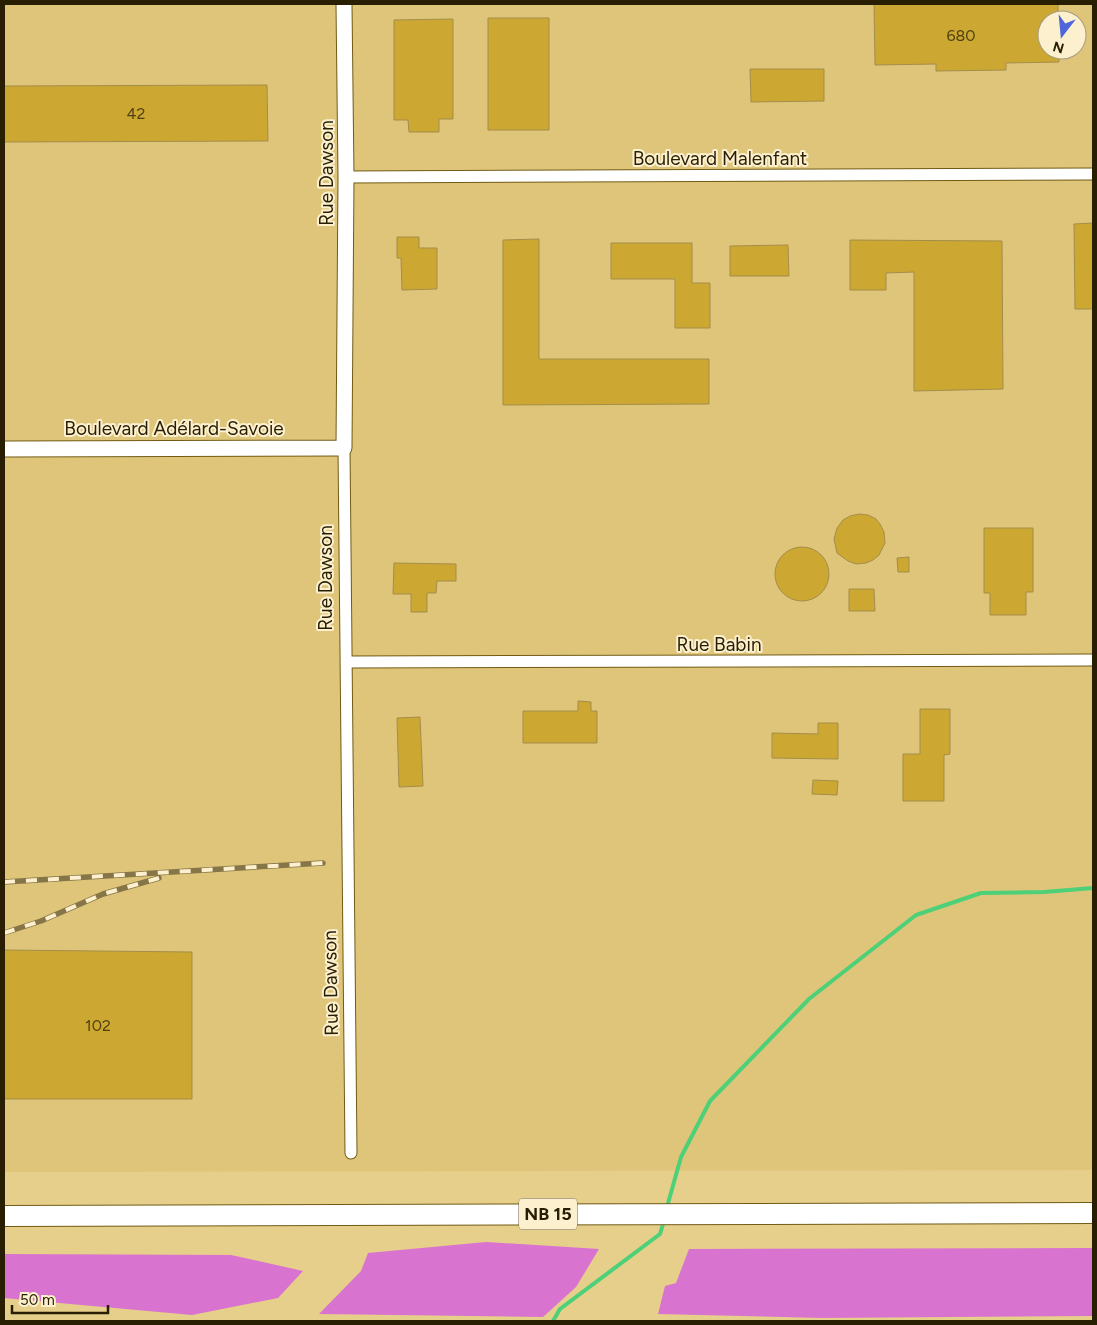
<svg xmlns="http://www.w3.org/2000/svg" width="1097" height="1325" viewBox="0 0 1097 1325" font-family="Figtree,sans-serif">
	<rect width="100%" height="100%" fill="#e6ce8b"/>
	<path fill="#dfc57a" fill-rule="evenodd" d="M4,4H1093V1170L4,1172ZM1047,20H1077V50H1047Z"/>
	<path fill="#d973d0" d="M486,1242L599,1249L576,1287L543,1317L319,1314L361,1271L368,1253Z
		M1093,1248V1316L821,1318L658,1314L665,1286L676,1283L689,1249Z
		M4,1254L231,1255L303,1271L278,1298L192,1315L4,1298Z"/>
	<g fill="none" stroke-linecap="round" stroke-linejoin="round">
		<path stroke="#4dd077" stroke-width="4" d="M667,1207L681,1157L710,1101L809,999L916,915L981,893L1044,892L1093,888
			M553,1321L560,1309L660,1234L664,1221"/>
	</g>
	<path fill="#cca832" stroke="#a38d4b" d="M874,4H1058V20H1047V50H1059V62L1006,63V70L936,71V64L875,65Z
		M488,18H549V130H488Z
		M453,19V119H439V132H409L408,120H394V20Z
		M750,69H824V101L751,102Z
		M267,85L268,141L4,142V86Z
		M1093,223V309H1075L1074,224Z
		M397,237H419V248H437V289L402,290L401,258H397Z
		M539,239V359H709V404L503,405V240Z
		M850,240L1002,241L1003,389L914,391V272L886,273V290H850Z
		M611,243H692V283H710V328H675V279H611Z
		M788,245L789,276H730V246Z
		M859,514L868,515L876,519L880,524L884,532L885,543L879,555L873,560L866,563L856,564L848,561L837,553L834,539L837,528L843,520L850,516Z
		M984,528H1033V592H1026V615H990V593H984Z
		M775 574a27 27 0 1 1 54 0a27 27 0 1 1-54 0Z
		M909,557V572H898L897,558Z
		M394,563L456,564V581H437L436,593H427V612H411V594H393Z
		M849,589H874L875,611H849Z
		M578,701L591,702V711H597V743H523V711H578Z
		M920,709H950V754L944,755V801H903V754H920Z
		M420,717L423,786L399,787L397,718Z
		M818,723H838V759L772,758V733L818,734Z
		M813,780L838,781L837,795L812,794Z
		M4,950L192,952V1099H4Z"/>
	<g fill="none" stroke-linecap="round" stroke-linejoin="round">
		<g stroke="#715b15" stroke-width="13">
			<path id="street" d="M346,177L1093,174
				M344,448L351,1153
				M346,662L1093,660"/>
		</g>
		<g stroke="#715b15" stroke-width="17">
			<path id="secondary" d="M4,449L344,448L346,177L344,4"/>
		</g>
		<g stroke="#715b15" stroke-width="22">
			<path id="highway" d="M4,1216L1093,1213"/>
		</g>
		<use href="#street" stroke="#fff" stroke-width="11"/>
		<use href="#secondary" stroke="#fff" stroke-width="15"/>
		<use href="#highway" stroke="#fff" stroke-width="20"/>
		<g stroke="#867546" stroke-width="5.5">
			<path id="rail" d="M4,882L323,863
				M4,933L41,921L103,894L159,878"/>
		</g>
		<use href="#rail" stroke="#fcf0cf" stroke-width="4" stroke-dasharray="11" stroke-linecap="butt"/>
	</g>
	<g text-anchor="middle" stroke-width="4" stroke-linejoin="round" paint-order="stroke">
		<g font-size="16" fill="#51410f">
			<text x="961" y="41">680</text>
			<text x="136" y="119">42</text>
			<text x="98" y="1031">102</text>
		</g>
		<rect fill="#fcf0cf" stroke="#685e40" stroke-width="1" x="519" y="1198.5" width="58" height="31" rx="4"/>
		<g font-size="18" font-weight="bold" fill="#281f03">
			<text x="548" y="1220">NB 15</text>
		</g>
		<g font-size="19" fill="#281f03" stroke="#fcf0cf">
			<text x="720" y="165">Boulevard Malenfant</text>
			<text transform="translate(326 173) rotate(-90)" y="7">Rue Dawson</text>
			<text x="174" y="435">Boulevard Adélard-Savoie</text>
			<text transform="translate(325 578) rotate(-90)" y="7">Rue Dawson</text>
			<text x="719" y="651">Rue Babin</text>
			<text transform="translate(330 983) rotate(-91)" y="7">Rue Dawson</text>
		</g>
	</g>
	<rect width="1097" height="1325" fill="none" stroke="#281f03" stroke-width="10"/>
	<g transform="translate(1062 35) rotate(196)"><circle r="24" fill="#fcf0cf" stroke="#a79c7d"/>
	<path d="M0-4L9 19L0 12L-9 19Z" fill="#4e66da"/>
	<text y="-8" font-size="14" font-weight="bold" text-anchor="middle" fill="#281f03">N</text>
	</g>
	<path d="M12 1305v8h96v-8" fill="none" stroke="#281f03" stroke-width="2.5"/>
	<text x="20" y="1305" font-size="15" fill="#281f03" stroke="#fcf0cf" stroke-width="4" paint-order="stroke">50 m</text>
</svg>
